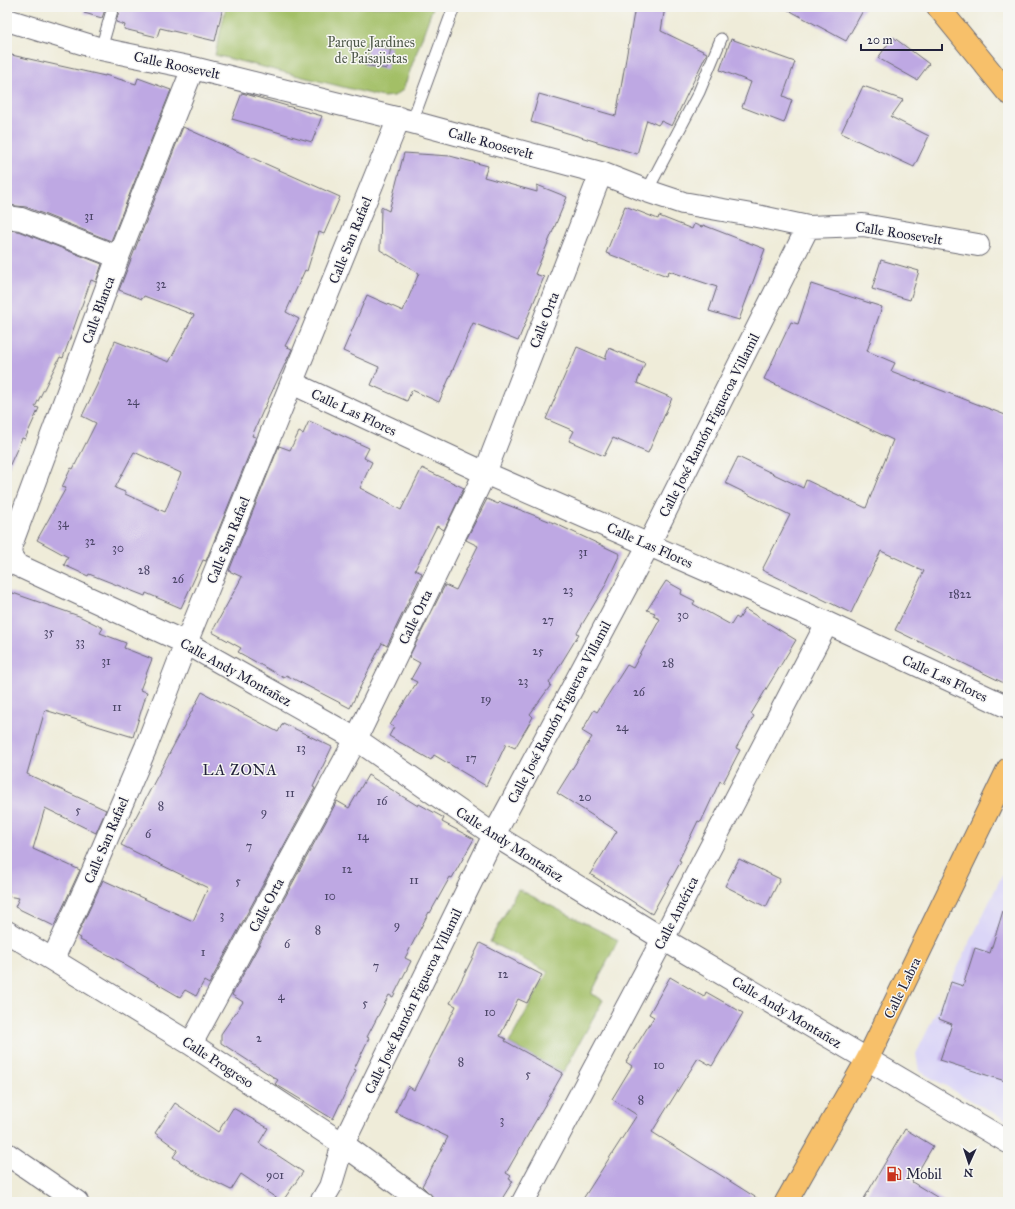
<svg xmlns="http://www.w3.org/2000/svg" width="1015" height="1209" viewBox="0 0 1015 1209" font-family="'IM FELL Great Primer',serif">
	<rect width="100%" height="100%" fill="#f6f6f2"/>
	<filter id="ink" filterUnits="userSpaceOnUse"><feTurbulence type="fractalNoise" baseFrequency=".025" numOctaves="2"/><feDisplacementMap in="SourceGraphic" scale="8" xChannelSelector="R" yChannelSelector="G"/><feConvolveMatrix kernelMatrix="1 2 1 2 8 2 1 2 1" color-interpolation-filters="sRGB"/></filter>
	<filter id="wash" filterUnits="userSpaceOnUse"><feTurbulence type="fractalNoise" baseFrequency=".012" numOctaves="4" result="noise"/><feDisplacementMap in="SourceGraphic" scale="16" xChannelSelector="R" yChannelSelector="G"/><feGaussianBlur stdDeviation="0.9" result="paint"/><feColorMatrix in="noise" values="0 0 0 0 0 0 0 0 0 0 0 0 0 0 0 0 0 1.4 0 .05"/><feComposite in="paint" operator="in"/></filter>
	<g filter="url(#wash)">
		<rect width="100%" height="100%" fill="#efecd9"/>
		<path fill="#dbd6f7" d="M1008,863V1121L919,1071L916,1054Z"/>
		<path fill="#a3bf66" stroke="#627050" d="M226,7H433L403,90L394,96L383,97L215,55Z
			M518,889L618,940L591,994L603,1000L563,1073L509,1043L548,972L490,942Z"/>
		<g id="blocks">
			<path fill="#bea8e3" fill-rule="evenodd" d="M85,7H106L102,18L84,13Z
				M120,7H223L215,41L160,28L157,37L124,29L125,25L116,22Z
				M635,7H665L661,31L707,53L672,126L661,121L658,125L647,120L637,154L531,122L539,94L616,116Z
				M783,7H865L846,41Z
				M893,37L929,64L917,80L878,58Z
				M731,39L795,62L783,96L792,100L784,123L742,107L751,82L720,70Z
				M368,44L391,47L387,69L364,65Z
				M7,54L105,76V75L136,84L138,78L171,90L111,241L26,207L7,205Z
				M863,86L903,100L891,117L929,136L914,167L841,133Z
				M242,93L322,116L312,142L232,119Z
				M183,127L340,197L324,234L319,232L307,271L305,270L286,312L299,319L285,346L292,349L262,413L252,436L256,437L206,561L203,560L181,608L146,593L145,596L89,574L88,576L64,565L68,557L37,540L66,488L62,487L71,468L73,469L96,423L82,416L97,385L115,341L169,362L194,315L144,296L142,299L119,290ZM134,452L181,473L165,512L125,494V492L115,488Z
				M404,153L450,156L488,166L484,177L537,192V185L567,197L535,274L544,277L518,341L473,323L439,402L412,390L407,401L371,385L379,367L343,351L367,295L403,311L419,273L380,250L381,207L389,211Z
				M625,206L658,219L659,216L692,229L694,224L702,227L703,225L765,249L739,320L709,311L717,287L669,271L667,276L606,253Z
				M7,230L18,231L102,264L96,282L91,280L63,358L60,357L35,407L39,408L25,439L22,438L7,471Z
				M881,260L919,271L910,300L872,289Z
				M811,284L882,307L867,351L895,363L891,371L1008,416V685L895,630L924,571L881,551L851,613L762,570L790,515L725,483L738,457L803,488L806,480L866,508L893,440L764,379L791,322L798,324Z
				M577,347L605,359L609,348L645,363L637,383L672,398L648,453L613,438L604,456L569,441L574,431L546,419Z
				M309,421L369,448L364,458L372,462L360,488L401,510L422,468L464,488L444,530L437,526L415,570L422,573L387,646L382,643L350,708L286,675L284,678L238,652L241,648L212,632L242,577L229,571L279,446L290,450L299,432L303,434Z
				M487,499L498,504L500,502L554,523L620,554L605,586L577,633L579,634L549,683L551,685L530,714L533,717L515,748L506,744L486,786L434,755L431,760L389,736L394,727L390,725L417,682L411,679L420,663L409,657L445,585L456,590L478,546L466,540Z
				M666,581L682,590L681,594L695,601L693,604L731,625L736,617L739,619L745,609L796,640L751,714L754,716L736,748L740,750L723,783L720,781L701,822L698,821L679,860L681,861L652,914L590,874L617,831L557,793L592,737L582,731L594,710L597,712L627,665L633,668L660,619L653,616L655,613L647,610Z
				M7,591L79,616L103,628L100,633L126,643L124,648L152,659L140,690L147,692L133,737L45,710L27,774L106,810L96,833L45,808L33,849L80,870L54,926L15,907L19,898L7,896Z
				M202,692L278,732L283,723L332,747L313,787L315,788L209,984L204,981L196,996L185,990L180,997L123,964L124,963L80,940L81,938L77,936L103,880L193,921L208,888L121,845Z
				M368,775L418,806L419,804L444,818L442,822L474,839L452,878L450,877L430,913L429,912L405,958L411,961L393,997L389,995L367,1037L369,1038L354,1069L356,1070L333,1119L275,1084L278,1080L221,1043V1034L243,1002L232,995L337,801L349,808Z
				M739,859L780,879L766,907L725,886Z
				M1003,911L1008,912V1082L940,1060L952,1024L939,1019L951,982L963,986L975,948L990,953Z
				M480,943L542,975L527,1003L518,999L500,1036L506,1039L505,1041L563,1073L506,1173L511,1176L509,1179L513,1181L500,1202H434L433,1197L422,1186L448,1137L395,1112L408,1086L414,1090L456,1006L450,1003Z
				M670,977L704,997L706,992L743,1013L712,1066L698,1058L652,1132L763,1202H581L637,1115L612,1099L632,1066L626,1062L654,1017L649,1014Z
				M175,1103L218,1132L233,1108L268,1128L259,1143L303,1172L282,1202L241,1174L231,1190L197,1173L173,1157L178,1150L155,1133Z
				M905,1129L933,1146L912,1182L945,1202H862Z"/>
		</g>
	</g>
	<g filter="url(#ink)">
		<use href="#blocks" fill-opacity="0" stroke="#6a6972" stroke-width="1"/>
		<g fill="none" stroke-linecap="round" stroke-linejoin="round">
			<g stroke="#6a6972" stroke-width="13">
				<path id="service" d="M101,49L113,7
					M412,122L454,7
					M647,191L699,92L721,39"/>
			</g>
			<g stroke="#6a6972" stroke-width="24">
				<path id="minor" d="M7,20L101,49L193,68L412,122L601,173L647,191L683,203L757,216L808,227L863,225L978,245
					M193,68L118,257L11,545L10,555L17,565L186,643L356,739L494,835L663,939L1008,1142
					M7,217L21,219L118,257
					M292,383L485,473L827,623L1008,707
					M7,932L191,1044L343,1144L422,1202
					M53,959L90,878L146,747L186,643L399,118
					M191,1044L356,739L485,473L601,173
					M321,1202L330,1187L343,1144L494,835L649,544L808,227
					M523,1202L663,939L827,623"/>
			</g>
			<g stroke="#6a6972" stroke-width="24">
				<path id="tertiary" d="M7,1154L77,1202"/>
			</g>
			<g stroke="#6a6972" stroke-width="24">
				<path id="primary" d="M786,1202L867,1060L1008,769"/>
			</g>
			<g stroke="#6a6972" stroke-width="24">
				<path id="motorway" d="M938,7L1008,93"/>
			</g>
			<use href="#service" stroke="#fff" stroke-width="11"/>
			<use href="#minor" stroke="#fff" stroke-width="22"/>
			<use href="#tertiary" stroke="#fff" stroke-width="22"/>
			<use href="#primary" stroke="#f7c06b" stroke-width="22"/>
			<use href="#motorway" stroke="#f7c06b" stroke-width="22"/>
		</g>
	</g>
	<defs>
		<g id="fuel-bare" transform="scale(1.2)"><path d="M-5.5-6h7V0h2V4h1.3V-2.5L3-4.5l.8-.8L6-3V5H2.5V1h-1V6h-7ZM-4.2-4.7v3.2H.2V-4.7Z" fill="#c8321e" stroke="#f6f6f2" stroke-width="2.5" paint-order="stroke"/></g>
	</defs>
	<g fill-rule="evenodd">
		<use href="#fuel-bare" x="894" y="1174"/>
	</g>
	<g text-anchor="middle" stroke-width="3" stroke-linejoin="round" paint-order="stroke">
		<g font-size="12" fill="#494465">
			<text x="89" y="220">31</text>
			<text x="161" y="288">32</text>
			<text x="133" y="405">24</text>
			<text x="63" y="527">34</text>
			<text x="90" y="545">32</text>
			<text x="118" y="552">30</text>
			<text x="583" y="556">31</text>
			<text x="144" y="574">28</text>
			<text x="178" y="583">26</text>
			<text x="568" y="594">23</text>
			<text x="960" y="598">1822</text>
			<text x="683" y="619">30</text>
			<text x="548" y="624">27</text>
			<text x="49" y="636">35</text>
			<text x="80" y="646">33</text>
			<text x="538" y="655">25</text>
			<text x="106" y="665">31</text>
			<text x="668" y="667">28</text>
			<text x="523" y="685">23</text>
			<text x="639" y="696">26</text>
			<text x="486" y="703">19</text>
			<text x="117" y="711">11</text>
			<text x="622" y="731">24</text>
			<text x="301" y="752">13</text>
			<text x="471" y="762">17</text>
			<text x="290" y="797">11</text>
			<text x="585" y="801">20</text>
			<text x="382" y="805">16</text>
			<text x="161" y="810">8</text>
			<text x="78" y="814">5</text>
			<text x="264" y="816">9</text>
			<text x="148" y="838">6</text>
			<text x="363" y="840">14</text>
			<text x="249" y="850">7</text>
			<text x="347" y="873">12</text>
			<text x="414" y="884">11</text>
			<text x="238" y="885">5</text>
			<text x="330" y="900">10</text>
			<text x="222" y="919">3</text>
			<text x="397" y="929">9</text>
			<text x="318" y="934">8</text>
			<text x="287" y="948">6</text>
			<text x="203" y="956">1</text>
			<text x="376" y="970">7</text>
			<text x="503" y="978">12</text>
			<text x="281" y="1000">4</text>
			<text x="365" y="1007">5</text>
			<text x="490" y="1016">10</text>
			<text x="259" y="1042">2</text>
			<text x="461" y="1066">8</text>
			<text x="659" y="1069">10</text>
			<text x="528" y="1078">5</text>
			<text x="641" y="1104">8</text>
			<text x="502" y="1124">3</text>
			<text x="275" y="1179">901</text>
		</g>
		<g font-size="14" fill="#4f594a" stroke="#f6f6f2">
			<text x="371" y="47">Parque Jardines<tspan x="371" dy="16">de Paisajistas</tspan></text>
		</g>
		<g font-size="14" fill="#22223b" stroke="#f6f6f2">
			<text transform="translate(177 65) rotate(12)" y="5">Calle Roosevelt</text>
			<text transform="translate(491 143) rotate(15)" y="5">Calle Roosevelt</text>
			<text transform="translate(899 233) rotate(9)" y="5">Calle Roosevelt</text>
			<text transform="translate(350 240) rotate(-68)" y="5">Calle San Rafael</text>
			<text transform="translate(98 310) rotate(-70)" y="5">Calle Blanca</text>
			<text transform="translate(544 320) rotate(-69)" y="5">Calle Orta</text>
			<text transform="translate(354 412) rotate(25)" y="5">Calle Las Flores</text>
			<text transform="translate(709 425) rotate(-63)" y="5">Calle José Ramón Figueroa Villamil</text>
			<text transform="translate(228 540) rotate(-68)" y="5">Calle San Rafael</text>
			<text transform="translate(650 545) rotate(24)" y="5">Calle Las Flores</text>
			<text transform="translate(415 617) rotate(-64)" y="5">Calle Orta</text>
			<text transform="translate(236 672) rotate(29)" y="5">Calle Andy Montañez</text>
			<text transform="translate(945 678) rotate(25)" y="5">Calle Las Flores</text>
			<text transform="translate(559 712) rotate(-62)" y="5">Calle José Ramón Figueroa Villamil</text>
			<text transform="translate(106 840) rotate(-67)" y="5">Calle San Rafael</text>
			<text transform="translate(510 844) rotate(33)" y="5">Calle Andy Montañez</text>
			<text transform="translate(266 905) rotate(-62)" y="5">Calle Orta</text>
			<text transform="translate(676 913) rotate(-63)" y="5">Calle América</text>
			<text transform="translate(902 988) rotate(-64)" y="5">Calle Labra</text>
			<text transform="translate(413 1001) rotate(-64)" y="5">Calle José Ramón Figueroa Villamil</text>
			<text transform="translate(787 1012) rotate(31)" y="5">Calle Andy Montañez</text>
			<text transform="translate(218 1062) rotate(33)" y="5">Calle Progreso</text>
		</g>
		<g font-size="14" fill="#22223b" stroke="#f6f6f2" text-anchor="start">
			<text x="906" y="1179">Mobil</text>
		</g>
		<g font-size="15" letter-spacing="1" fill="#22223b" stroke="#f6f6f2">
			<text x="240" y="775">LA ZONA</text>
		</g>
	</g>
	<rect width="1015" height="1209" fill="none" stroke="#f6f6f2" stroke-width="24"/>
	<g transform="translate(969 1163) rotate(183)" stroke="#f6f6f2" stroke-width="3" paint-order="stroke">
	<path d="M0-3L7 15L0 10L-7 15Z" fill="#22223b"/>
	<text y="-6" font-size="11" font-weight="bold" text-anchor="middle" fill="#22223b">N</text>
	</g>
	<path d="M861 44v6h81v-6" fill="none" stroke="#22223b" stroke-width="2"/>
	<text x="867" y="44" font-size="12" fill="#22223b" stroke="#f6f6f2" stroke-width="3" paint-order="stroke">20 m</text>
</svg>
